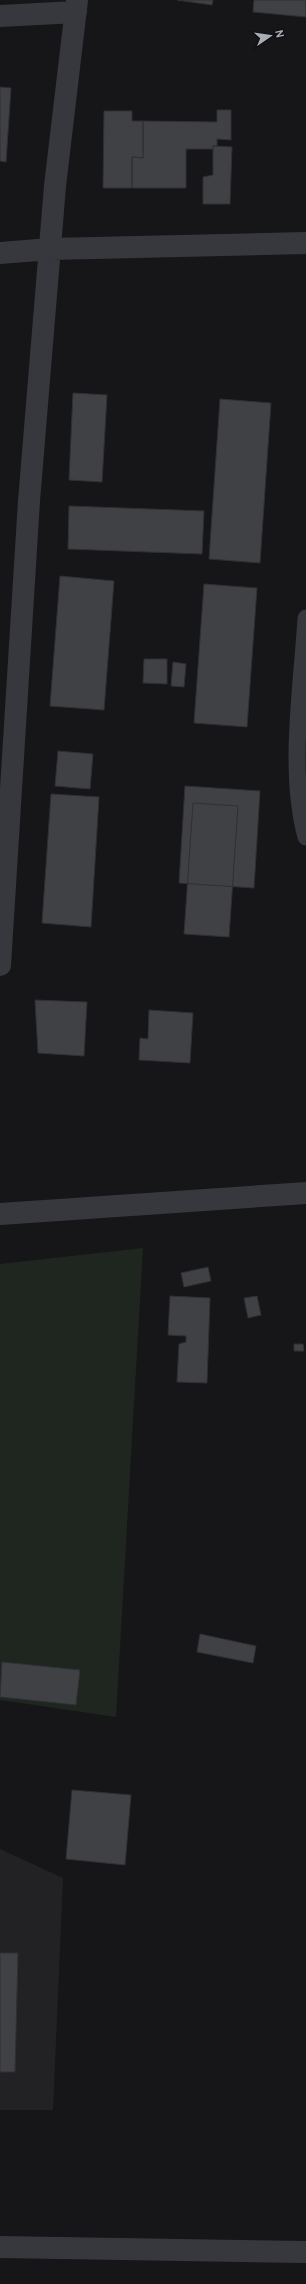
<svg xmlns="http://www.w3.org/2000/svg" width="306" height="2284" viewBox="0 0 306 2284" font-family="Overpass,sans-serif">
	<rect width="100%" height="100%" fill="#161618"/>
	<path fill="#222225" d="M0,1849L63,1878L53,2110H0Z"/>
	<path fill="#1e261f" d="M143,1248L116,1717L0,1700V1264Z"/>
	<path fill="#404145" stroke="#303034" d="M177,0H213L212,5Z
		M254,0H306V17L253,12Z
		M0,87L11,88L6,162L0,161Z
		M217,110H231V140L217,139V146H213V149H186V188H132V157L143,158V121L217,122Z
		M104,111H132V121H143V158L132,157V188H103Z
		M213,146L232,147L230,204H203V177L213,175Z
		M73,393L107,395L102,482L69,480Z
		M220,399L271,403L260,563L209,559Z
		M69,506L204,511L202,554L68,549Z
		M60,576L114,581L104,710L50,706Z
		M204,584L257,588L247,727L194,723Z
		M144,659H167V684L143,683Z
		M173,662L186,664L184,687L171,686Z
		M58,751L93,754L90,789L55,786Z
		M185,786L260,791L254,888L179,883Z
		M51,794L99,797L91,927L42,923Z
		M193,803L238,806L229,937L184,934Z
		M35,1000L87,1002L84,1056L38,1053Z
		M149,1010L193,1013L190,1063L139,1060L140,1038L148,1039Z
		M208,1267L211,1281L184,1287L181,1273Z
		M170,1296L210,1298L207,1383L177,1382L179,1344L186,1342V1336L168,1335Z
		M257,1296L261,1315L248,1318L244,1298Z
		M294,1344H303L304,1351H294Z
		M200,1634L256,1646L253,1663L197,1652Z
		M2,1662L80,1670L76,1705L0,1697Z
		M72,1790L131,1795L125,1865L66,1859Z
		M0,1953H18L15,2072H0Z"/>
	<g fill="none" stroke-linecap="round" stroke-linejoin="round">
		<path stroke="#37383d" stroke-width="17" d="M306,618C302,686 288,771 306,837"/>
		<path stroke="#37383d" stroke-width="22" d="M0,16L76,12
			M0,253L50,249L306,243
			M0,965L29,501L55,186L77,0
			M0,1214L306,1193
			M0,2247L306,2252"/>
	</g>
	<g transform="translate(270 36) rotate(77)" stroke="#111113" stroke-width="3" paint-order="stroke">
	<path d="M0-3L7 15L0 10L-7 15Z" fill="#a8adb8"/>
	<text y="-6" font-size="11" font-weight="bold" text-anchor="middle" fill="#a8adb8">N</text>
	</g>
</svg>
